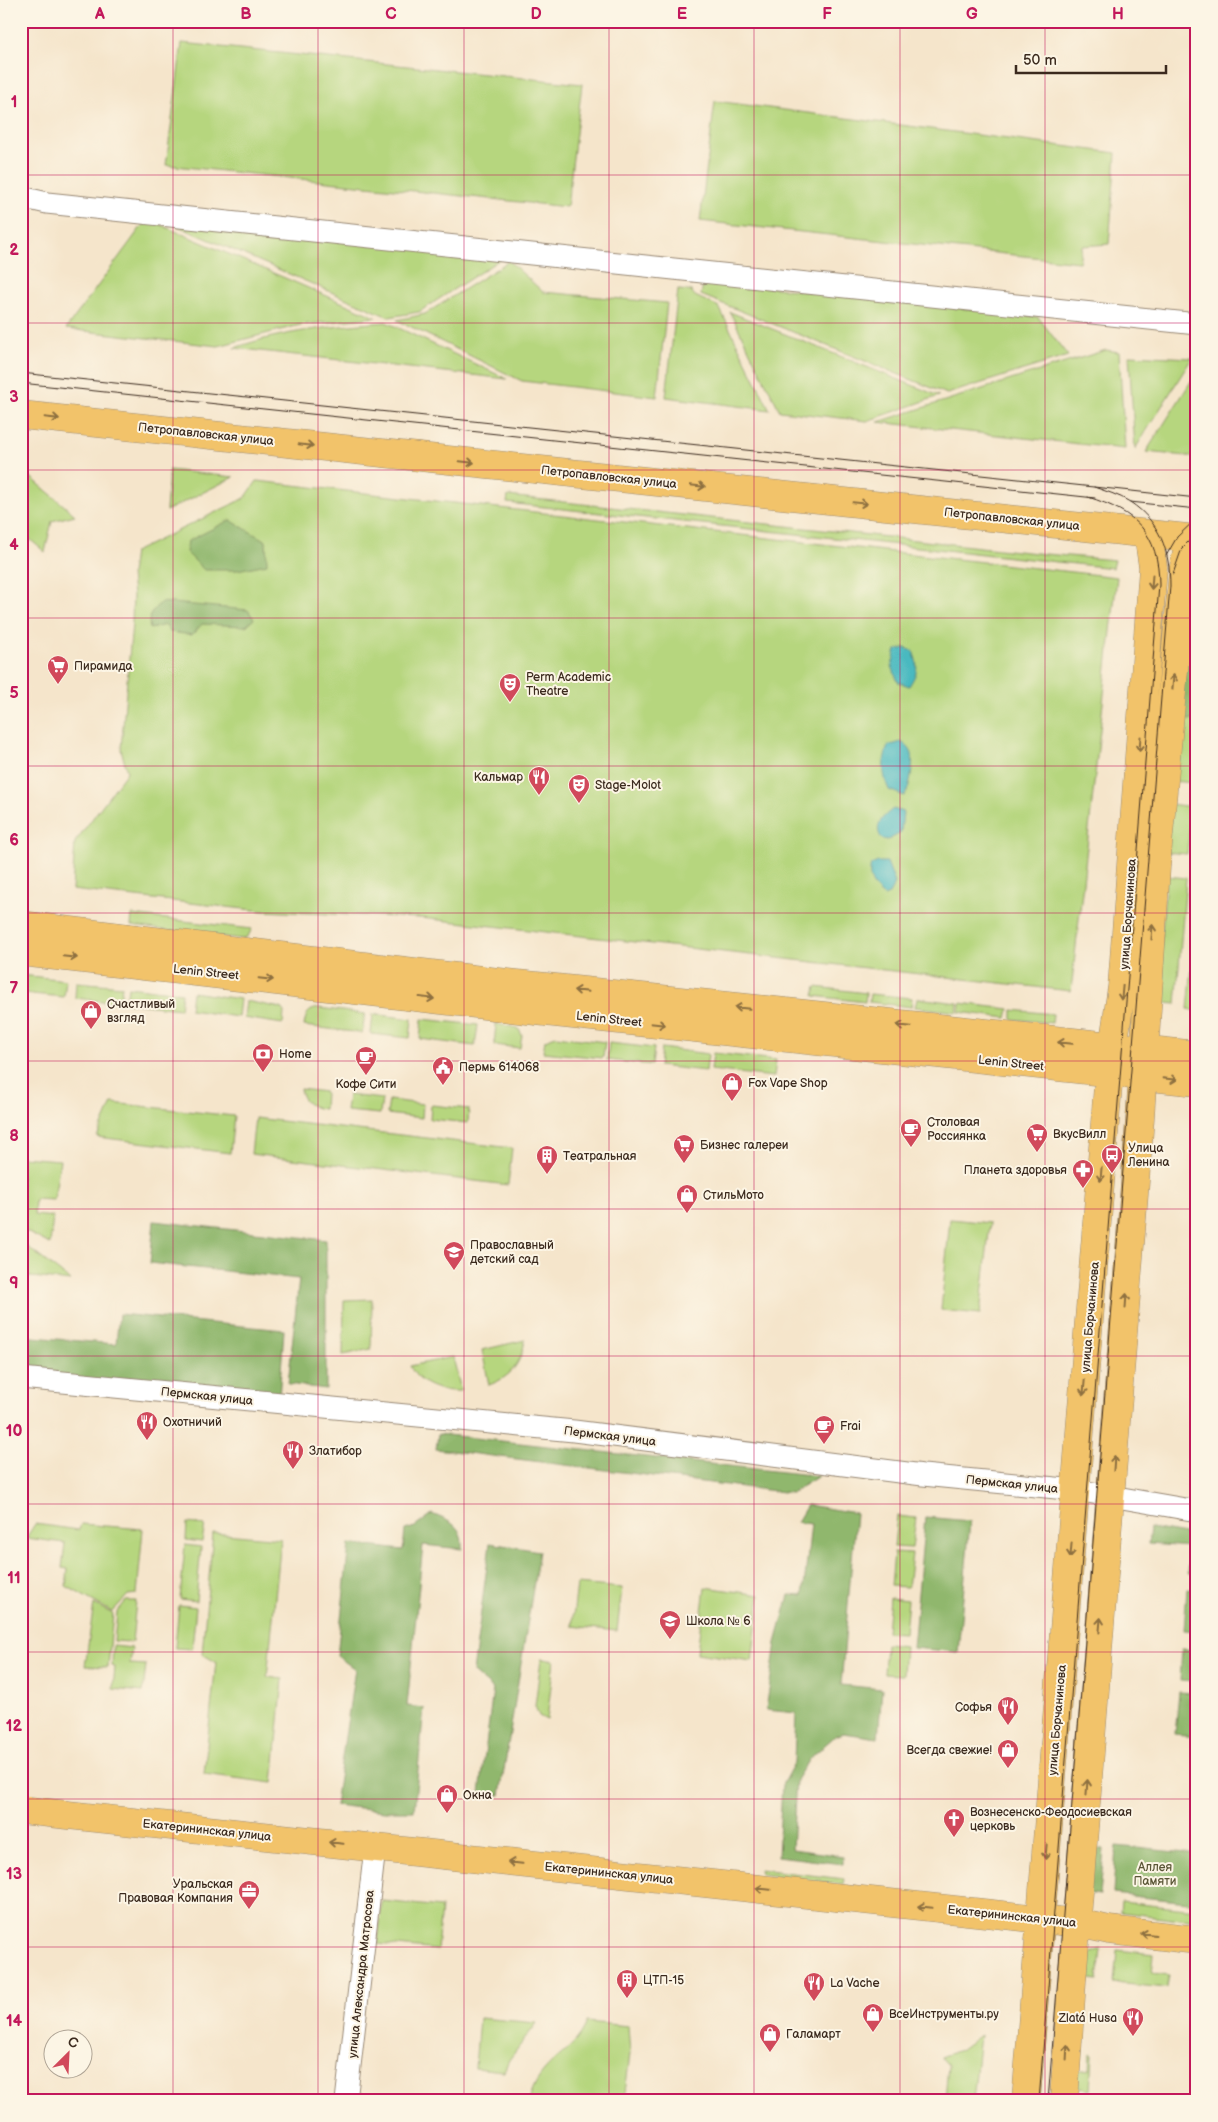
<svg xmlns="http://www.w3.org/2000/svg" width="1218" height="2122" viewBox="0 0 1218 2122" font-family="'Balsamiq Sans',sans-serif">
	<rect width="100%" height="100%" fill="#fcf5e5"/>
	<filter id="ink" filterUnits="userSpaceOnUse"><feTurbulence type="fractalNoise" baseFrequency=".02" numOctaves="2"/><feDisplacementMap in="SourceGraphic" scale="10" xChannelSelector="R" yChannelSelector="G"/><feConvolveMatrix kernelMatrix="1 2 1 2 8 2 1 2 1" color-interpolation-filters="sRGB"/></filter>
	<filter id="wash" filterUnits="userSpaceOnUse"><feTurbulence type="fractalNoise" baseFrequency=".0096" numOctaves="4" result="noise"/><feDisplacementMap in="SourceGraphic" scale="20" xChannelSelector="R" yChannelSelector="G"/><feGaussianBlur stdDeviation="1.12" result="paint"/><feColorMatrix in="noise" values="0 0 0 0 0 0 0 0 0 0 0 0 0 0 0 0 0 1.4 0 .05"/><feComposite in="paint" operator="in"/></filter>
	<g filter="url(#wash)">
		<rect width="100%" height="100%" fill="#f5e5cb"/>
		<path fill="#b6d67e" stroke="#78804e" d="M182,43L582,84L567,207L166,165Z
			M715,101L1116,153L1109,244L1082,246L1079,262L700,221Z
			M147,219L376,317L300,325L218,346L66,329Z
			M173,224L502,258L419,312L389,317Z
			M509,261L543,292L667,303L657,397L522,381L397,320L425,314Z
			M704,280L1038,317L1068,356L947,394L701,295Z
			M678,290L691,291L695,296L719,307L770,410L666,397Z
			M730,312L939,396L867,421L780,411Z
			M386,322L507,379L234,348C283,331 334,326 386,322Z
			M1106,350L1119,352L1125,449L878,422Z
			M1129,355L1192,358L1135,449Z
			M1197,372V457L1146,452Z
			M169,470L234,477L166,511Z
			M27,474L75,515L52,521L45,552L21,532V478Z
			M257,481L1117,577L1071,991L421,918L263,911L72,890L75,842L127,772L121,749L132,624L133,596L131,574L134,552L245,498Z
			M508,496L1045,554L1115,560L1113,568L507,503Z
			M1176,719L1197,720L1196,783L1170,781Z
			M1170,804L1192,807L1187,854L1165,852Z
			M1166,876L1186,878L1176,1004L1157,1002Z
			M132,915L252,929L248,936L243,939L131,926Z
			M1197,915V1011L1188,1009Z
			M21,975L66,980L64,997L21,993Z
			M76,982L122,986L120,1003L75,998Z
			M128,987L182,993L180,1009L126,1003Z
			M816,987L866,993L865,1002L814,996Z
			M192,992L240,999L238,1017L190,1010Z
			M870,994L912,998L911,1007L869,1002Z
			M917,998L958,1003L957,1012L915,1007Z
			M246,1001L281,1008L284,1012L283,1024L244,1018Z
			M960,1003L1009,1009L1007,1018L959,1012Z
			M319,1008L365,1014L362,1033L304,1026C306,1014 307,1010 319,1008Z
			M1012,1010L1053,1014L1052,1023L1012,1019Z
			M373,1014L412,1019L410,1038L371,1034Z
			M422,1019L478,1025L475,1046L420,1039Z
			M496,1024L518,1028L522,1035L520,1048L494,1045Z
			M556,1036L605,1042L603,1058L543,1052L545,1040Z
			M609,1043L654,1048L652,1065L607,1060Z
			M661,1048L708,1054L706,1071L659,1066Z
			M713,1053L776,1060L774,1077L711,1070Z
			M300,1089L325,1092L324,1109C312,1108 302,1102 300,1089Z
			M348,1095L382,1099L380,1114L346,1111Z
			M389,1100L423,1104L422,1118L387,1114Z
			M112,1103L234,1116L230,1153L97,1137Z
			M431,1105L469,1109L468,1123L430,1119Z
			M255,1118L512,1148L508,1185L251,1154Z
			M21,1157L60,1160L54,1200L35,1199L34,1215L53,1217L50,1244L21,1229Z
			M950,1219L990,1223L980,1314L941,1310Z
			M21,1242L71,1281L21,1276Z
			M372,1299L371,1349L343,1355L344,1300Z
			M525,1340C521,1364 511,1377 489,1385L482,1350Z
			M453,1357L461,1391C441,1392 419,1386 410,1366Z
			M897,1516L916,1518L912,1548L894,1547Z
			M187,1523L205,1525L202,1542L186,1540Z
			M35,1524L79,1530L81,1524L143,1529L137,1594L128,1595L112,1612L66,1586L68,1569L62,1568L65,1543L26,1538Z
			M213,1533L281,1539L267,1677L283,1679L273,1783L204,1774L216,1662L202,1654Z
			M185,1545L201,1547L196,1601L180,1599Z
			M894,1553L912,1554L908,1587L891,1586Z
			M577,1584L622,1588L617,1631L572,1626Z
			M705,1587L760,1595L752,1661L697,1653Z
			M890,1598L908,1600L905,1633L887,1632Z
			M126,1601H136L132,1642L114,1641L117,1612Z
			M94,1604L113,1614L108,1667L85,1666Z
			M179,1605L196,1607L192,1649L175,1648Z
			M886,1644L905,1646L903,1675L884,1674Z
			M113,1646L132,1648L130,1664L146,1665L143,1692L113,1689L115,1667L112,1666Z
			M541,1659L554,1660L547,1720L539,1716L535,1706Z
			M759,1869L844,1879L843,1884L760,1874Z
			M382,1901L441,1907L437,1950L378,1944Z
			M1121,1902L1197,1910V1921L1120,1912Z
			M1101,1949L1098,1980L1084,1978L1089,1954Z
			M1117,1950L1154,1954L1152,1973L1169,1975L1167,1988L1114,1983Z
			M479,2018L537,2023L509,2060L504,2071L475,2068Z
			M587,2022L628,2026L630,2054L624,2101H529C539,2059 574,2056 587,2022Z
			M980,2035L973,2101H945L948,2065L941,2057L960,2050Z
			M1090,2054L1092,2055L1090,2090L1075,2087L1076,2071L1089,2069Z"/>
		<path fill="#90b76d" stroke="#667046" d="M230,520L266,541L267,564L237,570H204L186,552L188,541Z
			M1195,583L1197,584V720L1176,719Z
			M161,602L248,610L254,619L246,626L202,624L192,635L170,632L165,625L150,629C147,616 152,611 161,602Z
			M154,1221L326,1240V1389L288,1384L299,1279L150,1263Z
			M119,1314L284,1330L279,1398L21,1375V1336L116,1344Z
			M438,1434L819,1476L791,1493L436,1449Z
			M807,1505L856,1513L841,1685L882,1689L878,1738L844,1733L835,1736L809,1759L796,1780L792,1849L843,1856V1864L778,1856L782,1785L794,1763L796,1713L766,1710L776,1643L789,1595L803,1596L811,1524L797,1522Z
			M432,1514C451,1522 463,1525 462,1549L423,1545L407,1706L424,1708L414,1811H385L335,1805L355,1669L337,1656L349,1544L403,1550L405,1530L415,1527Z
			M925,1517L970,1521L958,1652L913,1648Z
			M1150,1528L1197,1536V1574L1188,1573L1190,1547L1148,1544Z
			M490,1543L539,1551L500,1795L480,1793L493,1689L473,1672Z
			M1187,1589L1197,1590V1631L1184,1630Z
			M1182,1649L1197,1650V1682L1180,1681Z
			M1179,1692L1197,1693V1736L1175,1734Z
			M1116,1846L1197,1854V1903L1113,1894Z
			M1088,1848L1104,1849L1100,1895L1084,1893Z"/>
		<path fill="#4ab9c0" stroke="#42726f" d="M905,648L913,651C919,666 918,672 909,686L898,682L892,666L896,650Z
			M901,742C906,745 910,748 912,754C914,762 910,790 904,796L889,790C882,774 882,762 888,746Z
			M893,809L903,812L901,833L888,840L882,839C873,826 882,817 893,809Z
			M878,862H887L895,883L889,894L884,896C873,888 867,878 871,865Z"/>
	</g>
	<g filter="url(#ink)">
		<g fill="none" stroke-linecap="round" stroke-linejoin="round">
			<g stroke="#988874" stroke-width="23">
				<path id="minor" d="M21,197L47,203L1197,324
					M21,1378L574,1431L923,1475L1076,1490L1197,1511
					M346,2101L375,1848"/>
			</g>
			<g stroke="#988874" stroke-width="29">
				<path id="major" d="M21,415L1197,539
					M21,925L490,981L1197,1055
					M21,952L536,1011L1197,1082
					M21,1810L1078,1923L1109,1930L1197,1940
					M1026,2101L1109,1073L1122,987L1153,567L1148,534
					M1064,2101L1072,1981L1140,1118L1156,867L1183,571L1190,539"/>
			</g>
			<use href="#minor" stroke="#fff" stroke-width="21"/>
			<use href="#major" stroke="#f2c36a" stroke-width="28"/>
			<path stroke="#3b2a1e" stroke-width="1" d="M21,373L1197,498
				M21,383L1095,498
				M1130,502L1197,509
				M1166,556L1177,537L1197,518
				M1173,574L1182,548L1197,533
				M1039,2101L1159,585C1159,533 1136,512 1088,497
				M1048,2101L1170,586C1170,551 1160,522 1130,502C1119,495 1105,491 1094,487"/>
		</g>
		<defs><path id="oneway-shaft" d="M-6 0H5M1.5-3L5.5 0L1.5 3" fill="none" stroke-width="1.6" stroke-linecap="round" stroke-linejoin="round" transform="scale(1.25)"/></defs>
		<g stroke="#8d6f40">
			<use href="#oneway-shaft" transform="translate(52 418) rotate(6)"/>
			<use href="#oneway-shaft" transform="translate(306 445) rotate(6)"/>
			<use href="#oneway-shaft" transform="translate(467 462) rotate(6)"/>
			<use href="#oneway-shaft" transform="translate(698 486) rotate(6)"/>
			<use href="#oneway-shaft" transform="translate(860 503) rotate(6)"/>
			<use href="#oneway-shaft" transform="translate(1152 582) rotate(94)"/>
			<use href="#oneway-shaft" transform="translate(1173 682) rotate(-85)"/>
			<use href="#oneway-shaft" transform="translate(1140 744) rotate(94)"/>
			<use href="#oneway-shaft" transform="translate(1152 932) rotate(-86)"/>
			<use href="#oneway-shaft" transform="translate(70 957) rotate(6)"/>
			<use href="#oneway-shaft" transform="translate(266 979) rotate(6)"/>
			<use href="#oneway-shaft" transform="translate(581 991) rotate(-174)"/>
			<use href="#oneway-shaft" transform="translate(1122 993) rotate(95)"/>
			<use href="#oneway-shaft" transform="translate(427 998) rotate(7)"/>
			<use href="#oneway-shaft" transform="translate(742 1008) rotate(-174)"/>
			<use href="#oneway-shaft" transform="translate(658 1024) rotate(6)"/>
			<use href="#oneway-shaft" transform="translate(904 1026) rotate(-174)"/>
			<use href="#oneway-shaft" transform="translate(1065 1043) rotate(-174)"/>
			<use href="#oneway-shaft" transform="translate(1170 1079) rotate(6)"/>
			<use href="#oneway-shaft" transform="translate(1101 1174) rotate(95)"/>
			<use href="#oneway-shaft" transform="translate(1126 1301) rotate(-86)"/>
			<use href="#oneway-shaft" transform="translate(1084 1388) rotate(95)"/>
			<use href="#oneway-shaft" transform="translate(1114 1463) rotate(-86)"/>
			<use href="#oneway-shaft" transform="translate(1071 1550) rotate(95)"/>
			<use href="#oneway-shaft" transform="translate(1100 1625) rotate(-85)"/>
			<use href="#oneway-shaft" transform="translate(1087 1787) rotate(-86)"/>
			<use href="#oneway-shaft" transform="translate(336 1843) rotate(-174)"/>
			<use href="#oneway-shaft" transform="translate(1046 1852) rotate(95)"/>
			<use href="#oneway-shaft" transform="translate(515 1863) rotate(-174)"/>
			<use href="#oneway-shaft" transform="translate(763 1889) rotate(-174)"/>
			<use href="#oneway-shaft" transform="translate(925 1907) rotate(-174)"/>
			<use href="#oneway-shaft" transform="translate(1148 1934) rotate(-173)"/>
			<use href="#oneway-shaft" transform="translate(1067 2052) rotate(-87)"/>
		</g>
	</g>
	<path fill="none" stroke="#c2185b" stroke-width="1" stroke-opacity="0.55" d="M173,21V2101M318,21V2101M464,21V2101M609,21V2101M754,21V2101M900,21V2101M1045,21V2101M21,175H1197M21,323H1197M21,470H1197M21,618H1197M21,766H1197M21,913H1197M21,1061H1197M21,1209H1197M21,1356H1197M21,1504H1197M21,1652H1197M21,1799H1197M21,1947H1197"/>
	<defs>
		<g id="supermarket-pin" transform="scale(1.125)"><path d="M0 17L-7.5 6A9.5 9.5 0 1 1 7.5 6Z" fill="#d1495b" stroke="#fcf5e5"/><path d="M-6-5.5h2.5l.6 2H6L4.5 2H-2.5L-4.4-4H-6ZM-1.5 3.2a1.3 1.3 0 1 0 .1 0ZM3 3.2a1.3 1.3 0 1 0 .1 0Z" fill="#fff"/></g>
		<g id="theatre-pin" transform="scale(1.125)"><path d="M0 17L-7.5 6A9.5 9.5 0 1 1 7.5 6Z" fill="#d1495b" stroke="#fcf5e5"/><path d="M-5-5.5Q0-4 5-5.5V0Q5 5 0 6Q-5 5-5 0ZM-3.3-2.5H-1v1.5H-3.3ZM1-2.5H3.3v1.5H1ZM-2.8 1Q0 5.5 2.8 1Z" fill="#fff"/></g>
		<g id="restaurant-pin" transform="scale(1.125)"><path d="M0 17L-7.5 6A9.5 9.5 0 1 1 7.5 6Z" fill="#d1495b" stroke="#fcf5e5"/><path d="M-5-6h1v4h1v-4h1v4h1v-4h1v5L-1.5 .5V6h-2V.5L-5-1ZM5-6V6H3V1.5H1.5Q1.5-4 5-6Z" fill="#fff"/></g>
		<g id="shop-pin" transform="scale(1.125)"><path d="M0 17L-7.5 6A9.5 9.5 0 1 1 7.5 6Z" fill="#d1495b" stroke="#fcf5e5"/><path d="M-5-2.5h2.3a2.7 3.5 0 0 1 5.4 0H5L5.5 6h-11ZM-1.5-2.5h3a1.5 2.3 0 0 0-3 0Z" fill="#fff"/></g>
		<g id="bank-pin" transform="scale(1.125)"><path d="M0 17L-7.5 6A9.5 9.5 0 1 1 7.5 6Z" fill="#d1495b" stroke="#fcf5e5"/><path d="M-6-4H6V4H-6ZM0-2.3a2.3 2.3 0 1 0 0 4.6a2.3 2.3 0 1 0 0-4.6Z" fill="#fff"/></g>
		<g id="cafe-pin" transform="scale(1.125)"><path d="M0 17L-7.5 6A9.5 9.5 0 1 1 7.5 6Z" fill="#d1495b" stroke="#fcf5e5"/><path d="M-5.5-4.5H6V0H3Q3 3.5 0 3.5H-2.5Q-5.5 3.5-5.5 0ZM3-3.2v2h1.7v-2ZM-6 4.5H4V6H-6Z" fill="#fff"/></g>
		<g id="civic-pin" transform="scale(1.125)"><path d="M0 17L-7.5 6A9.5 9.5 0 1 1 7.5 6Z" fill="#d1495b" stroke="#fcf5e5"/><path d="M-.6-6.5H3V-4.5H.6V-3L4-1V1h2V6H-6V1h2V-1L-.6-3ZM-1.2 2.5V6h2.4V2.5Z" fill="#fff"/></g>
		<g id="bus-pin" transform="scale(1.125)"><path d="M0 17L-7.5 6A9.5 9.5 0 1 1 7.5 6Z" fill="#d1495b" stroke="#fcf5e5"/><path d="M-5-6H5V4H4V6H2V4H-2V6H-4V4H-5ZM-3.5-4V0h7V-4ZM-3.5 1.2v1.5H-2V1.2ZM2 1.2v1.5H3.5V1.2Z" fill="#fff"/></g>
		<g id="building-pin" transform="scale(1.125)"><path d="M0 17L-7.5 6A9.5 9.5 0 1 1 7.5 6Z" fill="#d1495b" stroke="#fcf5e5"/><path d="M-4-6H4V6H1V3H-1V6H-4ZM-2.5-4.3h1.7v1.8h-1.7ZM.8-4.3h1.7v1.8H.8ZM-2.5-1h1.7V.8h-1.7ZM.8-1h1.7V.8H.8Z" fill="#fff"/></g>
		<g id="pharmacy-pin" transform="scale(1.125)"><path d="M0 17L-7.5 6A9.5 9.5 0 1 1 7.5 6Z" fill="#d1495b" stroke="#fcf5e5"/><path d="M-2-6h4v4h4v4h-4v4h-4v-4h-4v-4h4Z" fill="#fff"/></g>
		<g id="school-pin" transform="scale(1.125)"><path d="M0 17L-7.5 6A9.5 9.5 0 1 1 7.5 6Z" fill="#d1495b" stroke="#fcf5e5"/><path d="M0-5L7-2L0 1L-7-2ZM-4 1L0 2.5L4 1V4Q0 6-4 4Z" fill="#fff"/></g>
		<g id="church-pin" transform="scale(1.125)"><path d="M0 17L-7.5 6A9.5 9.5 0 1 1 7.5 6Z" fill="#d1495b" stroke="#fcf5e5"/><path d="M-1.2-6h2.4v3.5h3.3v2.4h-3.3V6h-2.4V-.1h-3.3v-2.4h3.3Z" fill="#fff"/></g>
		<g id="office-pin" transform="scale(1.125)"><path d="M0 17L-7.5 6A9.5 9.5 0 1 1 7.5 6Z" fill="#d1495b" stroke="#fcf5e5"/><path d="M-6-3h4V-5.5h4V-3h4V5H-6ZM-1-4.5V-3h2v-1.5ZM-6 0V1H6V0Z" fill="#fff"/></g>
	</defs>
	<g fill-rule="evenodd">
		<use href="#supermarket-pin" x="58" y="666"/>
		<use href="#theatre-pin" x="510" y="684"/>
		<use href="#restaurant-pin" x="539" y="777"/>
		<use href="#theatre-pin" x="579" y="785"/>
		<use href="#shop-pin" x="91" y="1011"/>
		<use href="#bank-pin" x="263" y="1054"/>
		<use href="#cafe-pin" x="366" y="1057"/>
		<use href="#civic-pin" x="443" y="1067"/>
		<use href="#shop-pin" x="732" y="1083"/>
		<use href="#cafe-pin" x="911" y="1129"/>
		<use href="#supermarket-pin" x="1037" y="1134"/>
		<use href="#supermarket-pin" x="684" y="1145"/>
		<use href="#bus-pin" x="1112" y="1155"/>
		<use href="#building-pin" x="547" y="1156"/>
		<use href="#pharmacy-pin" x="1083" y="1170"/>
		<use href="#shop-pin" x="687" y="1195"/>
		<use href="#school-pin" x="454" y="1252"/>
		<use href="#restaurant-pin" x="147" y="1422"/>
		<use href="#cafe-pin" x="824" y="1426"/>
		<use href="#restaurant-pin" x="293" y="1451"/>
		<use href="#school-pin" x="670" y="1621"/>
		<use href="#restaurant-pin" x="1008" y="1707"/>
		<use href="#shop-pin" x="1008" y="1750"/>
		<use href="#shop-pin" x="447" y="1795"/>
		<use href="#church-pin" x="954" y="1819"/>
		<use href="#office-pin" x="249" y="1891"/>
		<use href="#building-pin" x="627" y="1980"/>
		<use href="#restaurant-pin" x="814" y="1983"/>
		<use href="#shop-pin" x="873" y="2014"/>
		<use href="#restaurant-pin" x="1133" y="2018"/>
		<use href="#shop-pin" x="770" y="2034"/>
	</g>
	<g text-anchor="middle" stroke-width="4" stroke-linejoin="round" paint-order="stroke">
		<g font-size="12" fill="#3b2a1e" stroke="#fcf5e5">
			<text transform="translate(206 434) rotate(6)" y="4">Петропавловская улица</text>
			<text transform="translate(609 477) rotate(6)" y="4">Петропавловская улица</text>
			<text transform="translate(1012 519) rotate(6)" y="4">Петропавловская улица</text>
			<text transform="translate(1128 914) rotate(-86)" y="4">улица Борчанинова</text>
			<text transform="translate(206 972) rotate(6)" y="4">Lenin Street</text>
			<text transform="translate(609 1019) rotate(6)" y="4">Lenin Street</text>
			<text transform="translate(1011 1063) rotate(6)" y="4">Lenin Street</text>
			<text transform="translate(1090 1317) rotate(-85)" y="4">улица Борчанинова</text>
			<text transform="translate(207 1396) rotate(6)" y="4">Пермская улица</text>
			<text transform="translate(610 1436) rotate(7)" y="4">Пермская улица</text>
			<text transform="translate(1012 1484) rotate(6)" y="4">Пермская улица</text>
			<text transform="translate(1057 1720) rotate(-85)" y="4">улица Борчанинова</text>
			<text transform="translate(207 1830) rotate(6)" y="4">Екатерининская улица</text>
			<text transform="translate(609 1873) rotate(6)" y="4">Екатерининская улица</text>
			<text transform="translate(1012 1916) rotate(6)" y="4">Екатерининская улица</text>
			<text transform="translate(361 1974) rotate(-84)" y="4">улица Александра Матросова</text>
		</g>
		<g font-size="12" fill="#3b2a1e" stroke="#fcf5e5" text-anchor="start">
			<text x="74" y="670">Пирамида</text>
			<text x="526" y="681">Perm Academic<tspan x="526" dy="14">Theatre</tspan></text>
			<text x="523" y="781" text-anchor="end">Кальмар</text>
			<text x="595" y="789">Stage-Molot</text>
			<text x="107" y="1008">Счастливый<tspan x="107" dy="14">взгляд</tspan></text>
			<text x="279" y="1058">Home</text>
			<text x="459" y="1071">Пермь 614068</text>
			<text x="748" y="1087">Fox Vape Shop</text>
			<text x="366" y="1088" text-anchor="middle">Кофе Сити</text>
			<text x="927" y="1126">Столовая<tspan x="927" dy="14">Россиянка</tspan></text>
			<text x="1053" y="1138">ВкусВилл</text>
			<text x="700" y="1149">Бизнес галереи</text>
			<text x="1128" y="1152">Улица<tspan x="1128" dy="14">Ленина</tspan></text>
			<text x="563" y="1160">Театральная</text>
			<text x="1067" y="1174" text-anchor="end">Планета здоровья</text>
			<text x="703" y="1199">СтильМото</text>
			<text x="470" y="1249">Православный<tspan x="470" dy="14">детский сад</tspan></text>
			<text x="163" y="1426">Охотничий</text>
			<text x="840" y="1430">Frai</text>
			<text x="309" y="1455">Златибор</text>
			<text x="686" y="1625">Школа № 6</text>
			<text x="992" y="1711" text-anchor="end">Софья</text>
			<text x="992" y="1754" text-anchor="end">Всегда свежие!</text>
			<text x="463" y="1799">Окна</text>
			<text x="970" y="1816">Вознесенско-Феодосиевская<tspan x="970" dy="14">церковь</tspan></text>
			<text x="233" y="1888" text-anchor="end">Уральская<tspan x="233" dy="14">Правовая Компания</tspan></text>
			<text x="643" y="1984">ЦТП-15</text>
			<text x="830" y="1987">La Vache</text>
			<text x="889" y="2018">ВсеИнструменты.ру</text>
			<text x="1117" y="2022" text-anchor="end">Zlatá Husa</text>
			<text x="786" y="2038">Галамарт</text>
		</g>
		<g font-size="12" fill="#5a5536" stroke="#fcf5e5">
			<text x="1155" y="1871">Аллея<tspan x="1155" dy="14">Памяти</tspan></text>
		</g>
	</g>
	<rect width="1218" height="2122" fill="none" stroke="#fcf5e5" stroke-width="55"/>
	<g transform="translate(68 2054) rotate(24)"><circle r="24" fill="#fcf5e5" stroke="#afa495"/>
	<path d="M0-4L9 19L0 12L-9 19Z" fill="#d1495b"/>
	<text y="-8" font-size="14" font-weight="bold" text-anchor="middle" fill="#3b2a1e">С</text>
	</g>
	<path d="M1016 65v8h150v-8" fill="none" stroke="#3b2a1e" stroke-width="2.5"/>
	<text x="1023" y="65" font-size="15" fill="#3b2a1e" stroke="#fcf5e5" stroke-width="4" paint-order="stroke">50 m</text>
	<rect x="28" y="28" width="1162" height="2066" fill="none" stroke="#c2185b" stroke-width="2"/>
	<g font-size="16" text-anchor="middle" font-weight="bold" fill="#c2185b">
		<text x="100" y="19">A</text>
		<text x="246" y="19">B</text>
		<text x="391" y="19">C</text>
		<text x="536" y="19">D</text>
		<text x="682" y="19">E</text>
		<text x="827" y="19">F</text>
		<text x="972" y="19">G</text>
		<text x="1118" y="19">H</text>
		<text x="14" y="107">1</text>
		<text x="14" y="255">2</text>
		<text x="14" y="402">3</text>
		<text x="14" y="550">4</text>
		<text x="14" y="698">5</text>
		<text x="14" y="845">6</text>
		<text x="14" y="993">7</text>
		<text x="14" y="1141">8</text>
		<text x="14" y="1288">9</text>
		<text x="14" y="1436">10</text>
		<text x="14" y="1583">11</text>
		<text x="14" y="1731">12</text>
		<text x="14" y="1879">13</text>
		<text x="14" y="2026">14</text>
	</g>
</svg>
